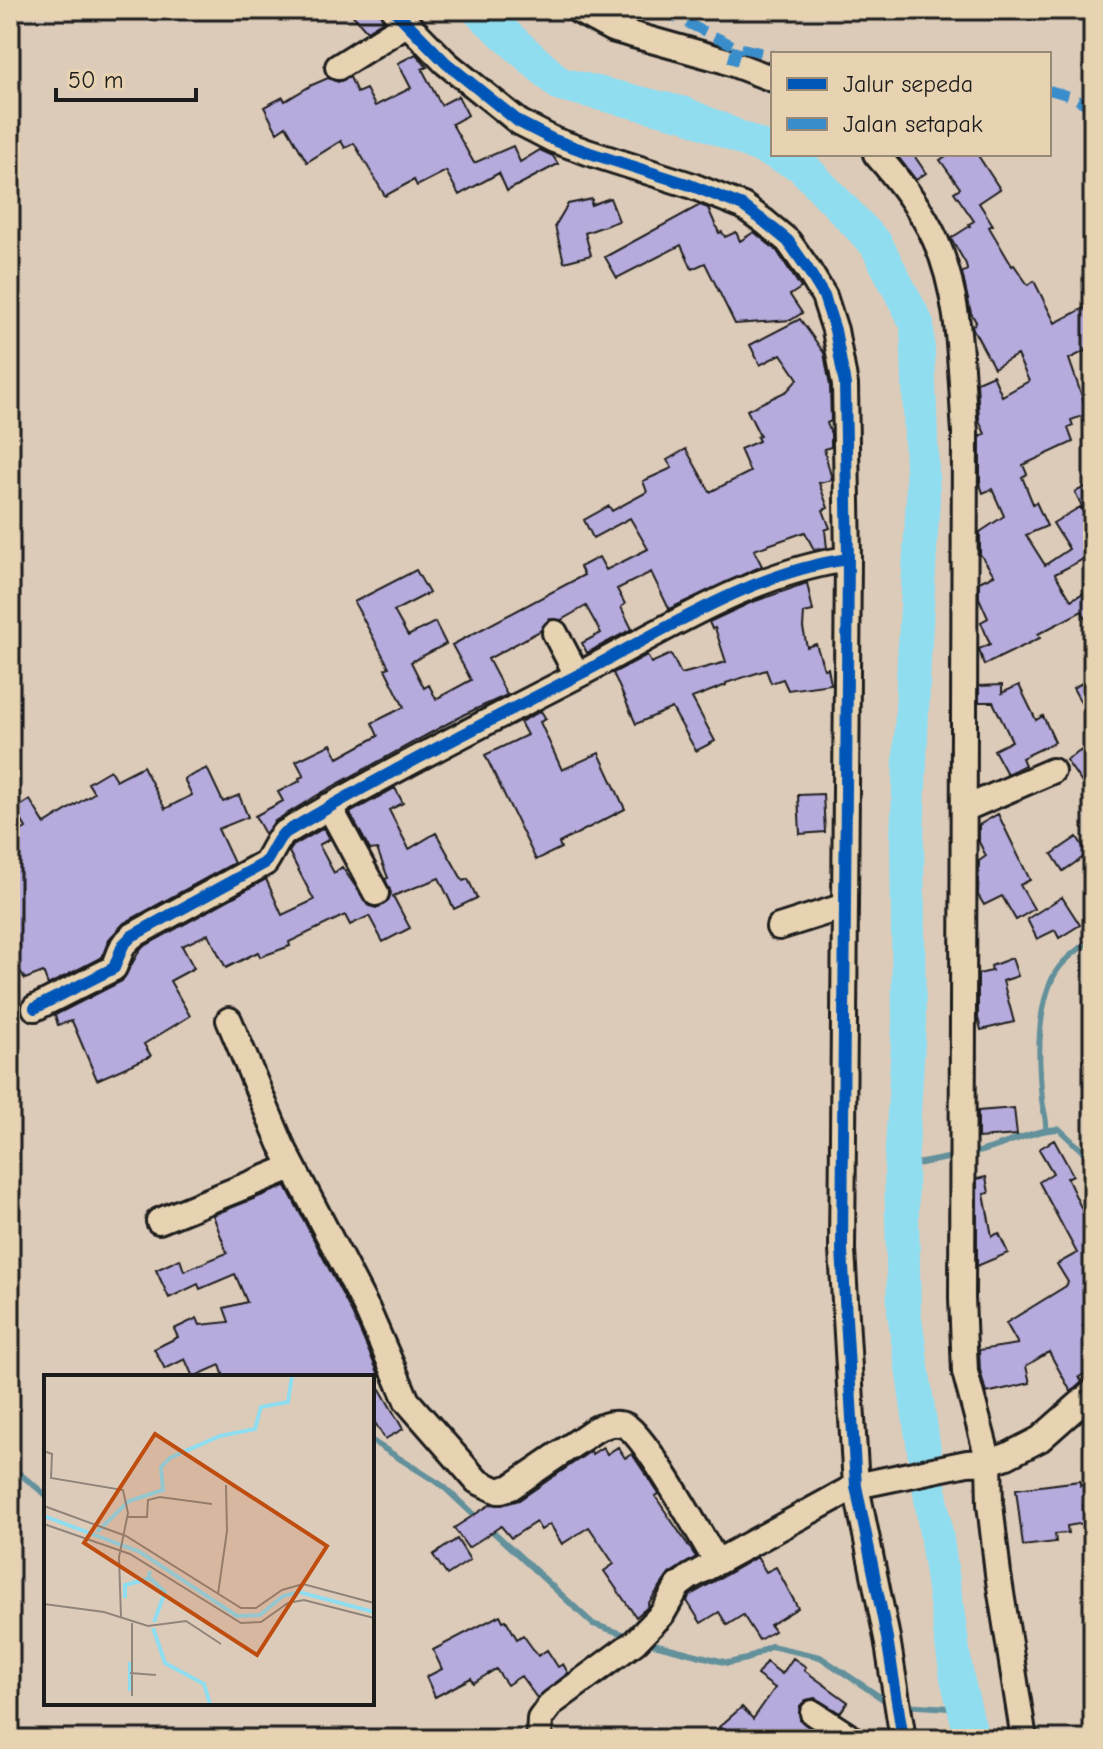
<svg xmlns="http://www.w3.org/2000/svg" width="1103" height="1749" viewBox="0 0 1103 1749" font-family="'Comic Neue',sans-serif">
	<rect width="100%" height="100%" fill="#ddcbba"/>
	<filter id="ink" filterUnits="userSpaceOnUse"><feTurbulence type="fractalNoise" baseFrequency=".0125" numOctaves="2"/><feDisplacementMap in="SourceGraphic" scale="16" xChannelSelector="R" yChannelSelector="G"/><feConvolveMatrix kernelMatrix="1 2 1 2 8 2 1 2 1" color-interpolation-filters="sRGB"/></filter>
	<g filter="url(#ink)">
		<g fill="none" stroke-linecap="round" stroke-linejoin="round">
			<path stroke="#62909b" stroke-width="6" d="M1046,1130C1047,1119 1043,1110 1042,1099C1038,1062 1036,1012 1053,977C1061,961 1078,949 1093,939
				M969,1154C1000,1149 1028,1130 1059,1129L1093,1161
				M901,1167L958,1156
				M372,1441L443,1486L478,1519
				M10,1466L46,1495
				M487,1526L593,1624L632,1637
				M646,1642L728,1663L747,1659L771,1646L820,1657L889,1703
				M904,1705L965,1709"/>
			<path stroke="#90ddf0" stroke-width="34" d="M478,10L560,84L685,114L773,152
				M777,154L801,165L876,244L917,324L923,498L914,660L907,838L909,1023L901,1167L904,1312L957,1678L972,1739"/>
		</g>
		<path fill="#b6abdc" stroke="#1c1c1c" stroke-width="2" d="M348,10H379L383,21L367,31Z
			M416,54L427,67L422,69L441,105L458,96L468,115L452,124L474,163L513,146L520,162L540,150L553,156L558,164L507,191L499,173L459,195L446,171L417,186L414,180L385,196L354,143L345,148L341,141L307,162L286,126L277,132L264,107L283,97L285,101L312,85L328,78L338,82L350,77L357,93L366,89L375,106L411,88L398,63Z
			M896,154H913L926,173L916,180Z
			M949,154H977L1000,189L979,203L993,225L989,227L1012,266L1014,265L1028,285L1034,281L1055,323L1088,306L1093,314V347L1069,359L1088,414L1071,420L1073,426L1068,428L1073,442L1023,465L1027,474L1022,477L1033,504L1036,502L1047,526L1026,535L1045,565L1069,549L1053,523L1080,507L1090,523L1075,492L1089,485L1093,493V554L1055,574L1071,600L1093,588V634L1082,611L1038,634L1040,638L984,665L979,649L990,644L981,622L988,618L979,598V582L994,575L980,554V532L1004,516L992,489L983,493L980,484V435L985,434L979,420L977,382L993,375L1002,396L1029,381L1017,355L994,368L972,327L976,322L971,313L962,273L967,270L966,264L951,238L970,226L969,224L974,221L954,192L960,188L940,160Z
			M610,198L619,221L585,233L591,255L564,262L555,226L568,204L592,199L591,205Z
			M700,205L708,208L719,233L722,232L725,237L736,232L740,241L754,232L777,251L801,288L790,295L802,313L791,320L735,324L705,263L692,269L681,245L617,278L605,257Z
			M800,319L824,353L830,386L831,421L827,423L831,434V447L824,449L832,480L819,483L828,508L823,510L830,528L825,530L827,548L814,550L805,532L754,550L762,566L669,609L651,572L617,589L625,604L621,607L632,629L587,653L582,643L601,633L586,606L561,620L549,619L540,631L488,659L507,695L465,714L321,793L275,821L265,834L255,816L283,801L278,792L300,781L299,778L304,776L296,761L331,744L338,758L378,736L372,723L404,707L385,669L389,667L354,602L416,570L429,593L394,611L408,636L435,622L446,644L411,662L424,688L429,685L436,699L471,680L452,645L584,575L580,567L599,557L606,570L648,549L630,518L593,538L584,520L609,506L612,511L647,492L643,481L672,468L667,460L686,449L710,492L750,472L740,449L759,441L757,437L760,436L747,410L787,391L798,379L781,354L760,365L750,345Z
			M807,583L813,611L804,613L803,628L807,647L816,644L824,669L828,668L831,684L788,690L783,679L771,683L766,670L726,683V685L692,698L715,741L696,751L672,708L636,724L613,673L647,655L651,663L671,654L681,674L726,662L715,628L712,629L709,622L750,603Z
			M1093,677V725L1073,688Z
			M1002,685V693L1019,685L1036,720L1043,716L1055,742L1022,758L1025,765L1007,774L994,750L1012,741L993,702H979V686Z
			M541,711L546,719L540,722L562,770L599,753L625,809L559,843L561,848L536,860L485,755L527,735L520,722Z
			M1082,750L1093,768V776L1082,783L1066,760Z
			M143,766L165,809L192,795L184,779L207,768L223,802L239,795L248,817L218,829L234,863L124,923L109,939L102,957L48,985L43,972L25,979L10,955V950L19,946L10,926V838L26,828L15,809L30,800L45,824L94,793L88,783L110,770L116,780Z
			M395,788L403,803L389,810L409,849L436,833L463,881L468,879L477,898L454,909L439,878L393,896L410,928L383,942L369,916L350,925L345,915L289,942L290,946L260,957L258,952L226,968L208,934L182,946L194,968L170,981L190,1016L144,1044L151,1056L97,1080L72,1021L58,1025L55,1015L122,981L141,948L266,879L282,915L314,900L289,852L293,846L324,828L330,839L319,845L334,873L342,867L369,906L376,908L388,901L391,893L385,879L388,878L377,849L370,850L350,813Z
			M823,794L825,832L800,834L798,795Z
			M998,814L1030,880L1020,885L1034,909L1016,920L1002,896L984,905L978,895L979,861L986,856L979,842V825Z
			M1077,837L1088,854L1063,871L1052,854Z
			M1062,897L1080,925L1059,938L1055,930L1037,939L1027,919Z
			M1012,958L1018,976L1003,981L1014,1022L981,1030L978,1018V974L992,971L991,966Z
			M1014,1108L1017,1135L978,1138V1111Z
			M1054,1140L1073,1175L1067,1178L1085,1216L1093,1212V1321L1083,1326L1093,1344V1369L1079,1377L1082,1382L1071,1392L1049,1352L1026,1366L1030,1383L986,1393L980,1370L979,1350L1018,1344L1006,1323L1066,1286L1068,1282L1057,1264L1077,1253L1039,1182L1053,1173L1039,1149Z
			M986,1177L989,1193L984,1194L992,1236L999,1233L1008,1253L977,1266V1179Z
			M286,1186L353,1315L380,1377H373L403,1429L385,1439L372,1418V1377H224L220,1365L193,1377L185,1359L165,1369L154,1349L178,1337L174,1329L197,1318L200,1325L229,1322L224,1308L247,1302L235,1274L200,1289L198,1284L169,1298L156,1270L180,1259L184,1271L227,1253L213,1215Z
			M603,1447L607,1454L618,1447L625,1458L632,1454L659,1494L655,1496L696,1557L669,1574L648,1604L649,1606L636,1617L604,1571L614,1564L589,1527L562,1544L550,1524L541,1530L536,1522L511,1538L501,1526L468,1548L454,1528L491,1504L502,1505L519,1500L591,1451L592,1454Z
			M1080,1481V1486L1093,1482V1502L1083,1505L1085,1523L1067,1526L1068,1533L1055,1534L1056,1542L1023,1546L1016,1489Z
			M457,1539L470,1560L447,1575L433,1555Z
			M757,1557L766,1572L776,1567L798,1608L770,1625L774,1631L759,1640L743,1615L727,1625L719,1612L701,1623L687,1601L689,1596Z
			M500,1615L503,1621L506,1620L517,1639L523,1635L538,1656L547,1650L558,1667L563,1664L568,1673L537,1698L521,1676L507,1685L496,1669L473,1683L471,1678L435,1697L426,1677L442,1669L433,1650Z
			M793,1658L806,1667L804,1670L848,1702L840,1713L815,1698L806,1700L800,1706V1720L825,1739H758L749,1733L738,1739H726L719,1727L742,1707L753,1719L775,1688L757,1675L766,1662L782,1674Z"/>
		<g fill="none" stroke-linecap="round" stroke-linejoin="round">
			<g stroke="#1c1c1c" stroke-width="30">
				<path id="minor" d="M394,10L446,63L519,122L554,140L590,153L690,185L743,206L765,222L788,241L807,268L824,296L835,330L845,385L848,559L842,1250L856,1486L887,1638L903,1739
					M577,10L612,29L723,60L773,79
					M338,67L406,24
					M876,154C899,180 921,208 935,239C962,299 960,369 965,432L962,1298L965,1372L989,1462L990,1504L998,1574L1024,1739
					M555,633L577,675
					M329,806L376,893
					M964,809L1052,771
					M779,927L845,906
					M35,1008L114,968L123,945L132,936L265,863C272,853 275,843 283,834C380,776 481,725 582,673C666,629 753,572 848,559
					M229,1020L281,1144L367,1309L407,1401L477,1481L498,1491L511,1487L596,1429C606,1425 615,1421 626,1426C646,1437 701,1536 716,1561
					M159,1221L292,1167
					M813,1713L853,1739
					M539,1739L540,1719L552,1703L635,1642L662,1614L678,1586L690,1577L856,1486L967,1463L989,1462L1007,1456L1040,1439L1093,1392"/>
			</g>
			<use href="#minor" stroke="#e7d3b2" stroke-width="24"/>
			<path stroke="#388dca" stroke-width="10" stroke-dasharray="20 10" stroke-linecap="butt" d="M660,10L737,47L773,55
				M732,64L737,47
				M1049,90L1070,96L1093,108"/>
			<g stroke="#e7d3b2" stroke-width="17">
				<path id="cycleway" d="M394,10L446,63L519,122L554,140L590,153L690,185L743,206L765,222L788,241L807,268L824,296L835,330L845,385L848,559L842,1250L856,1486L887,1638L903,1739
					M35,1008L114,968L123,945L132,936L265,863C272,853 275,843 283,834C380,776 481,725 582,673C666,629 753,572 848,559"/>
			</g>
			<use href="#cycleway" stroke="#0057b8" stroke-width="12"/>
		</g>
	</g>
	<g transform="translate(44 1375)">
		<rect width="330" height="330" fill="#ddcbba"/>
		<path fill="none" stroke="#90ddf0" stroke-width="4" d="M0,141L96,177L193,241L216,240L239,221L255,217L330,237M53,157L85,126L119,115L117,92L126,83L176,61L211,54L217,32L244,27L248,1M105,202L121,217L110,247M81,223V210L104,204L106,196M109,253L121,288L160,309L166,329M86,316V287"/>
		<path fill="none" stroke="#90857b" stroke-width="2" d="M0,76L8,79L7,103L79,115L84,138L75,182L77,242M0,131L82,161L197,233H212L238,215L259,209L330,228M84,142H103L104,125L116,122L168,129M0,149L86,179L197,248L217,247L244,228L260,225L330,243M174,219L183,156L182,110M0,229L60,237L104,251L142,246L177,269M86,298L112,300M88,321V248"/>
		<path fill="#bf4d0f" fill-opacity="0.15" stroke="#bf4d0f" stroke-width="4" d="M111,59L283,171L213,280L40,168Z"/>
		<rect width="330" height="330" fill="none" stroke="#1c1c1c" stroke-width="4"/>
	</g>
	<rect width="1103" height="1749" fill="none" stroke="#e7d3b2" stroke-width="40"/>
	<rect x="20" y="20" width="1063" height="1709" fill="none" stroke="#1c1c1c" stroke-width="3" filter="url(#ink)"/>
	<rect x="771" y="52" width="280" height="104" fill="#e7d3b2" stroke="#968a76" stroke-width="2"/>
	<rect x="787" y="78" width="40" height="12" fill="#0057b8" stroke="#968a76" stroke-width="2"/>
	<text x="843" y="92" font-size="24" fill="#1c1c1c">Jalur sepeda</text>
	<rect x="787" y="118" width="40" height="12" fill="#388dca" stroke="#968a76" stroke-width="2"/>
	<text x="843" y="132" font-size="24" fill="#1c1c1c">Jalan setapak</text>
	<path d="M56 88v12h140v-12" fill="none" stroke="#1c1c1c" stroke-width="4"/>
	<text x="68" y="88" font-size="24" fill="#1c1c1c" stroke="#e7d3b2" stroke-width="6" paint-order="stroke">50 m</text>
</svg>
